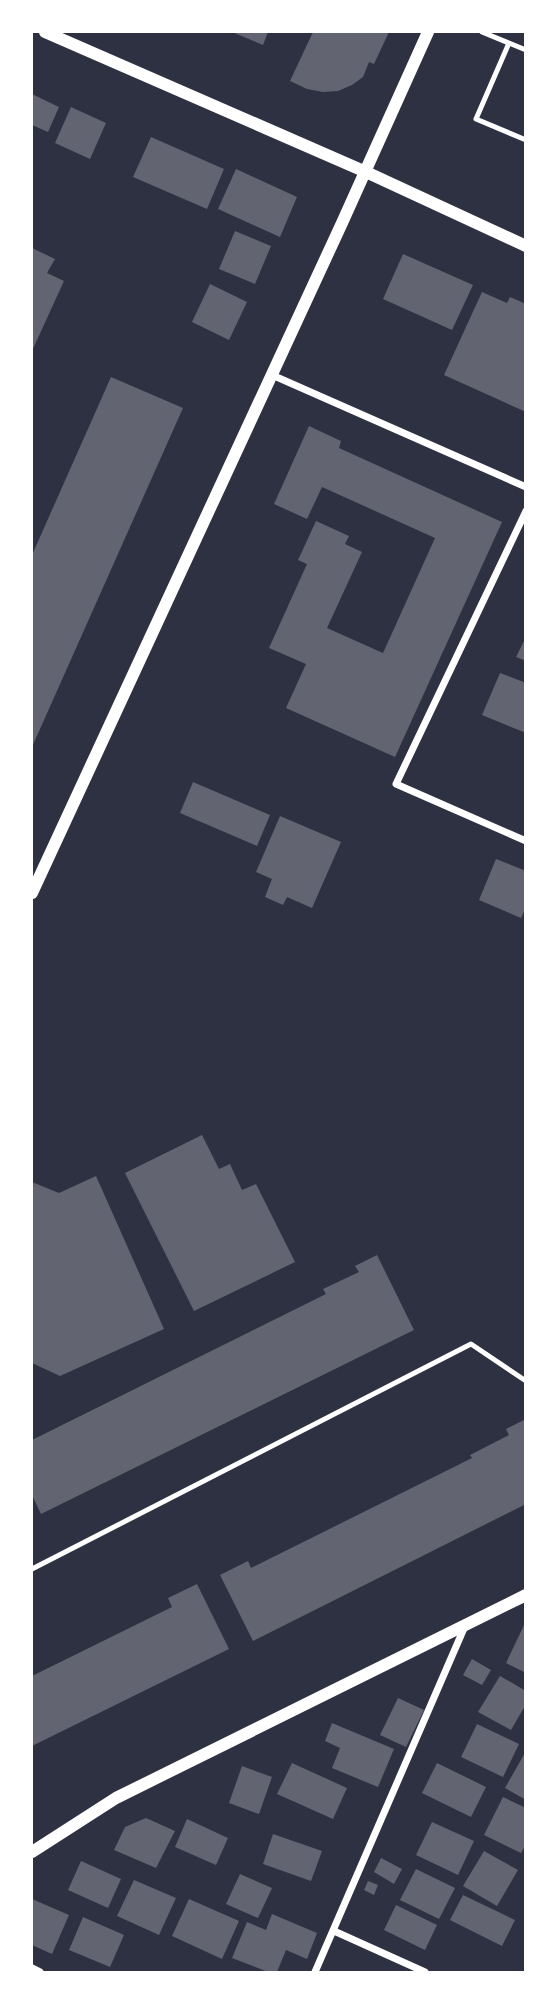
<svg xmlns="http://www.w3.org/2000/svg" width="557" height="2004" viewBox="0 0 557 2004" font-family="'Fira Sans',sans-serif">
	<rect width="100%" height="100%" fill="#2d3142"/>
	<path fill="#626471" d="M232,32H268L263,45Z
		M313,32H389L374,64L369,62L363,77L352,85L338,91L323,92L307,89L290,81Z
		M32,94L59,107L48,132L32,125Z
		M71,107L106,123L90,159L55,143Z
		M151,137L224,169L207,209L133,177Z
		M236,169L297,197L280,237L218,209Z
		M235,231L271,246L255,284L219,269Z
		M32,248L55,259L47,273L64,281L32,351Z
		M403,254L473,285L452,330L383,299Z
		M210,284L247,302L229,340L192,322Z
		M482,292L507,303L510,297L526,304V412L444,375Z
		M111,377L183,408L32,747V555Z
		M309,426L341,441L339,448L502,522L395,757L286,708L306,664L269,648L307,564L298,560L316,521L349,536L345,544L362,552L327,628L383,653L435,538L322,487L307,519L274,504Z
		M526,637V661L516,657Z
		M500,673L526,683V733L482,715Z
		M193,782L270,815L257,846L180,813Z
		M280,816L341,842L312,908L287,897L283,905L265,897L272,879L256,872Z
		M496,859L526,871V907L521,918L479,900Z
		M202,1135L219,1169L230,1164L242,1190L256,1184L295,1262L194,1311L125,1173Z
		M96,1176L164,1329L60,1376L32,1363V1182L59,1193Z
		M377,1255L414,1330L41,1514L32,1495V1440L326,1294L323,1289L359,1272L355,1266Z
		M526,1419V1504L253,1641L220,1575L248,1561L251,1568L472,1458L470,1455L509,1435L506,1429Z
		M197,1584L229,1649L32,1746V1676L172,1607L168,1598Z
		M526,1621V1673L506,1663Z
		M472,1659L491,1670L482,1685L463,1675Z
		M500,1676L526,1691V1704L511,1730L478,1712Z
		M398,1698L424,1710L406,1747L380,1735Z
		M332,1723L394,1749L378,1787L332,1768L340,1748L325,1741Z
		M477,1724L519,1744L503,1777L461,1757Z
		M526,1751V1800L505,1788Z
		M292,1763L347,1788L333,1819L277,1794Z
		M437,1763L486,1787L471,1817L422,1793Z
		M242,1766L272,1777L259,1814L229,1803Z
		M503,1797L526,1808V1844L521,1853L484,1835Z
		M146,1818L175,1831L156,1868L114,1850L125,1827Z
		M187,1819L228,1838L216,1865L175,1847Z
		M432,1822L474,1841L458,1875L416,1855Z
		M273,1834L322,1851L311,1881L263,1864Z
		M484,1851L518,1870L497,1906L463,1886Z
		M381,1858L402,1869L394,1884L374,1872Z
		M81,1861L121,1879L108,1908L68,1890Z
		M416,1869L455,1888L439,1919L400,1900Z
		M240,1874L272,1888L258,1918L226,1904Z
		M134,1880L176,1898L159,1935L117,1916Z
		M368,1881L378,1885L374,1895L364,1890Z
		M463,1895L515,1920L502,1946L450,1920Z
		M32,1899L69,1915L52,1954L32,1945Z
		M189,1899L239,1921L222,1959L172,1936Z
		M396,1905L437,1925L425,1950L384,1930Z
		M272,1914L317,1933L307,1959L286,1950L277,1972H268L232,1958L247,1922L266,1930Z
		M83,1917L124,1935L110,1967L69,1950Z"/>
	<g fill="none" stroke-linecap="round" stroke-linejoin="round">
		<path stroke="#fff" stroke-width="5" d="M482,32L526,50
			M509,43L476,119L526,140
			M32,1569L471,1344L526,1381"/>
		<path stroke="#fff" stroke-width="7" d="M272,375L526,487
			M526,511L396,784L526,841
			M334,1931L425,1972
			M32,1968L40,1972
			M315,1972L465,1626"/>
		<path stroke="#fff" stroke-width="12" d="M45,32L366,172L526,246
			M32,893L342,223L428,32
			M32,1852L116,1798L526,1595"/>
	</g>
	<rect width="557" height="2004" fill="none" stroke="#ffffff" stroke-width="66"/>
</svg>
